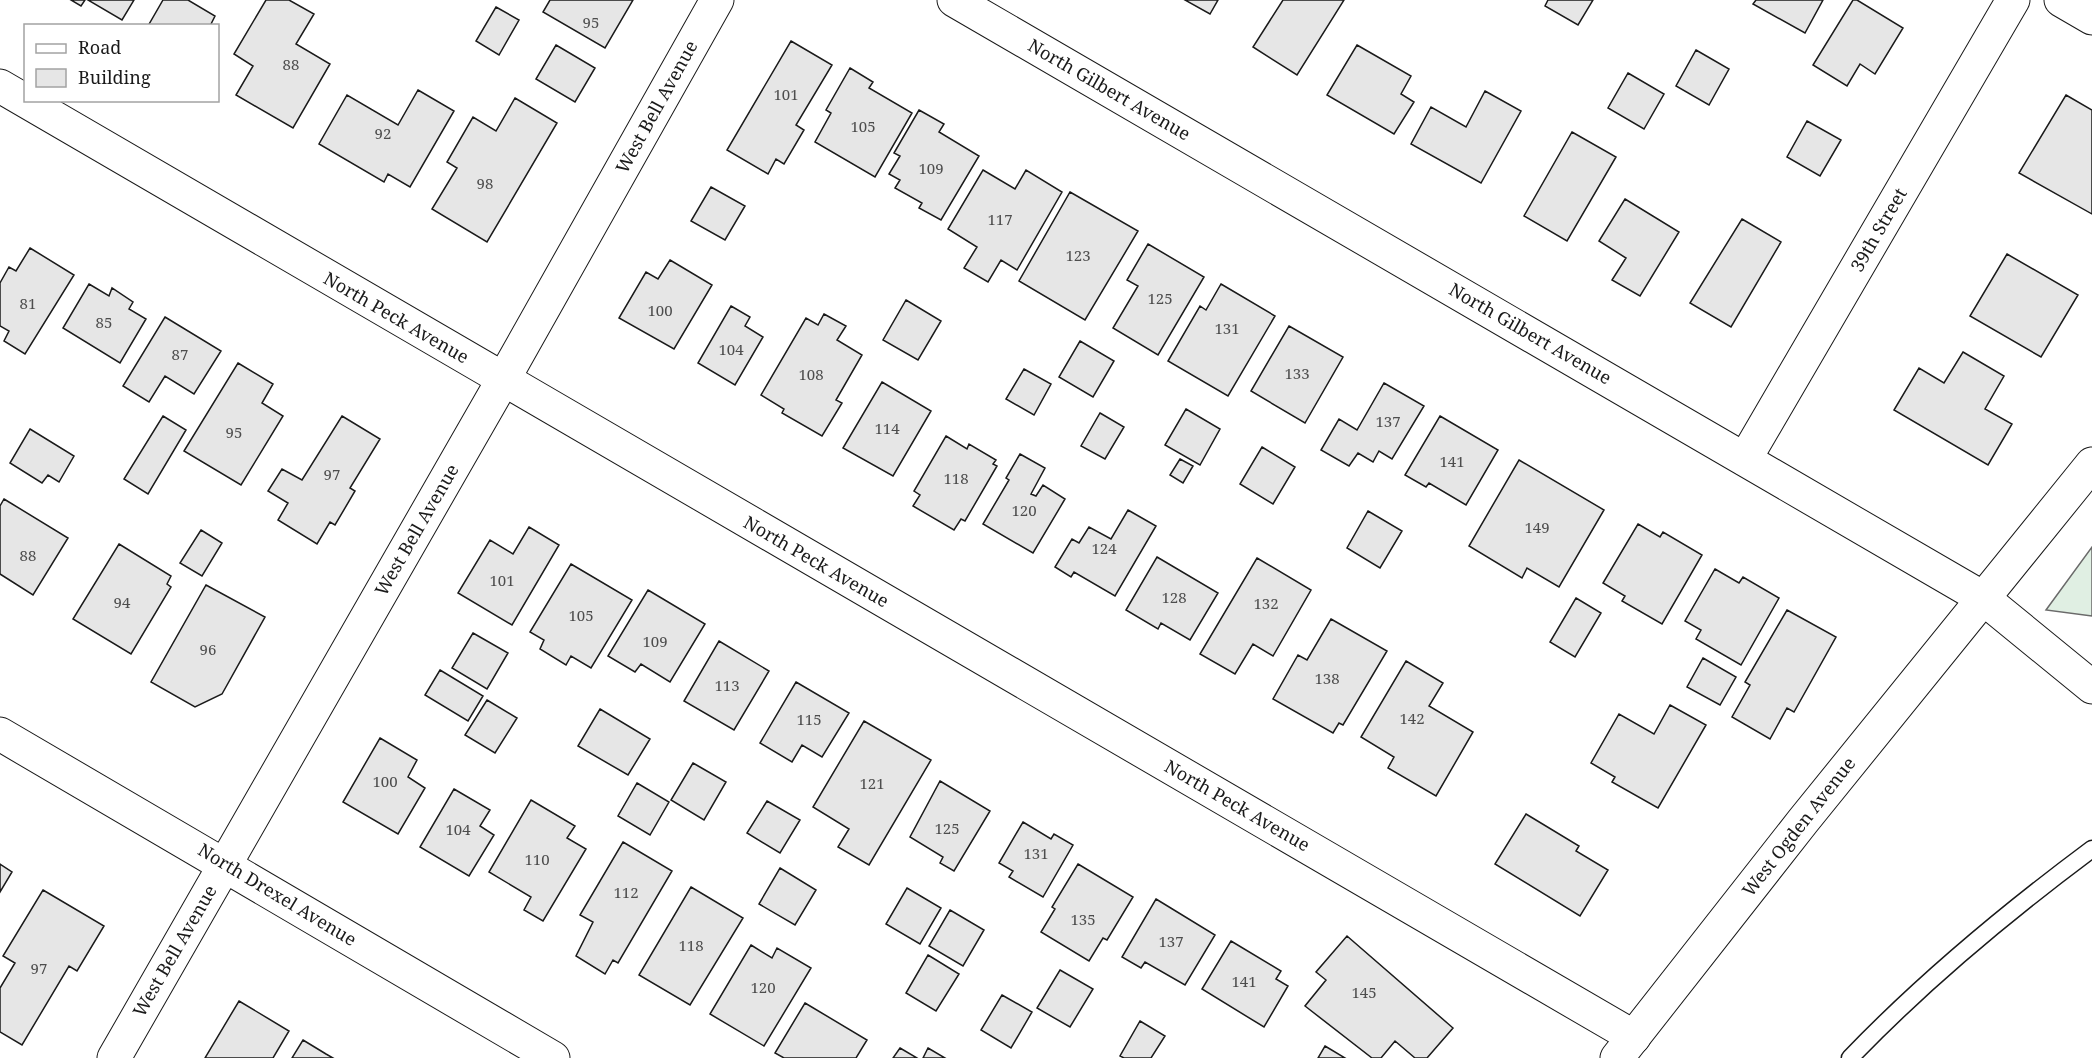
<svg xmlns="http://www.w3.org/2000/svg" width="2092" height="1058" viewBox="0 0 2092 1058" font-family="'Noto Serif',serif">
	<rect width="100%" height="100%" fill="#fff"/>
	<path fill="#e0efe3" stroke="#6a6a6a" stroke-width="1.5" d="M2092,547V616L2046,610Z"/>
	<path fill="#e6e6e6" stroke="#1a1a1a" stroke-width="1.5" d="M71,0H85L81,6Z
		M88,0H134L122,20Z
		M163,0H188L215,16L210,26H148Z
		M266,0H289L314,14L296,44L330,64L293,128L236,95L253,66L234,54Z
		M550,0H633L605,48L543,12Z
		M1185,0H1218L1210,14Z
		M1283,0H1344L1297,75L1253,47Z
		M1548,0H1593L1578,25L1545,6Z
		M1756,0H1823L1805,33L1753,4Z
		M1853,0H1857L1903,28L1875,74L1860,64L1847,86L1813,65Z
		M496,7L519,20L499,55L476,41Z
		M791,41L832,65L796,125L804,130L784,164L776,159L768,174L727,150Z
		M556,45L595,68L575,102L536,79Z
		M1357,45L1411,76L1401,94L1414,102L1394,134L1327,95Z
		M1696,50L1729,69L1709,105L1676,86Z
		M850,68L873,82L869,88L912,113L875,177L815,142L831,113L826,110Z
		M1628,73L1664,94L1644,129L1608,108Z
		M418,90L454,111L410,187L388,174L384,182L319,144L347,95L398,125Z
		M1485,91L1521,111L1481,183L1411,144L1431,107L1466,127Z
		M2066,95L2092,110V214L2019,173Z
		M515,98L557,123L487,242L432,209L457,168L447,162L473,117L496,131Z
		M919,110L944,124L939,132L979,156L941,220L919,208L922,203L895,188L900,180L889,174L900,156L894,153Z
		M1807,121L1841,140L1820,176L1787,157Z
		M1572,132L1616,157L1567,241L1524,216Z
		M983,170L1015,189L1026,170L1062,192L1017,270L1001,260L988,282L964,268L977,247L948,229Z
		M711,187L745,206L725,240L691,221Z
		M1070,192L1138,231L1085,320L1019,281Z
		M1625,199L1679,232L1640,296L1612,280L1626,258L1599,241Z
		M1742,219L1781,242L1731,327L1690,303Z
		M1148,244L1204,277L1158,355L1113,328L1138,286L1127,280Z
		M30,248L74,275L25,354L4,341L9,331L0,326V283L9,267L16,271Z
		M2007,254L2078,295L2041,357L1970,316Z
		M670,260L712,285L674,349L619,318L646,272L658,279Z
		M89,284L109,296L112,288L133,302L129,309L146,319L120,363L63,328Z
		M1221,284L1275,316L1228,396L1168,361L1200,306L1206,310Z
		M906,300L941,321L918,360L883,340Z
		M731,306L750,317L745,326L763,337L735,385L698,363Z
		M824,314L846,326L837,340L862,355L836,400L842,403L822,436L782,413L784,409L761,395L806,318L818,325Z
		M165,317L221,351L194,394L165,376L149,402L123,386Z
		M1289,326L1343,357L1305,423L1251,391Z
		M1080,341L1114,361L1093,397L1059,377Z
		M1963,352L2004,376L1985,409L2012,424L1988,465L1894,410L1919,368L1944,383Z
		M238,363L273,384L262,403L283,416L241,485L184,451Z
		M1024,369L1051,384L1034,415L1006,399Z
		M882,382L931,411L893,476L843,448Z
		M1384,383L1424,406L1392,459L1379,451L1373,462L1358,453L1349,466L1321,450L1339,419L1357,430Z
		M1186,409L1220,429L1200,465L1165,445Z
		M1100,413L1124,427L1105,459L1081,446Z
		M163,416L186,430L148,494L124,479Z
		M342,416L380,439L350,488L355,491L335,525L330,522L317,544L278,520L288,503L268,491L282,469L302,480Z
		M1440,416L1498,450L1466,505L1429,483L1426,487L1405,475Z
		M30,429L74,456L59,482L48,475L42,483L10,463Z
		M946,436L967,449L969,444L996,460L993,464L997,466L965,521L961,519L954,530L913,506L920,495L914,491Z
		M1262,447L1295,467L1273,504L1240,484Z
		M1020,454L1045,468L1031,494L1036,496L1043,485L1065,499L1033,553L983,524L1009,480L1006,478Z
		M1180,459L1193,466L1183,483L1170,475Z
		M1519,460L1604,510L1559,587L1527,568L1522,578L1469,546Z
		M4,499L68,538L33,595L0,574V506Z
		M1128,510L1156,526L1115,596L1074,572L1071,577L1055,567L1072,539L1079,543L1089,527L1111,539Z
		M1368,511L1402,531L1380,568L1347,548Z
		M1638,524L1660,537L1663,532L1702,555L1662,624L1622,601L1625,596L1603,583Z
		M529,527L559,545L512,625L458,593L490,540L513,554Z
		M201,530L222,543L202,576L180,563Z
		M119,544L171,576L167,584L171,587L131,654L73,619Z
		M1157,557L1218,593L1190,640L1161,623L1158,629L1126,610Z
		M1257,558L1311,590L1273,656L1253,644L1235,674L1200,654Z
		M571,564L632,600L591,668L571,656L566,665L540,649L544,640L530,632Z
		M1715,569L1739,583L1743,577L1779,598L1741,665L1696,639L1701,630L1685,621Z
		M206,585L265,617L222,694L195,707L151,682Z
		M648,590L705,624L670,682L641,664L635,672L608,656Z
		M1576,598L1601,613L1575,657L1550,642Z
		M1787,610L1836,637L1794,712L1787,708L1770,739L1732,717L1750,685L1745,682Z
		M1331,619L1387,651L1343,725L1339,723L1333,733L1273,699L1298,655L1307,660Z
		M473,633L508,653L487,689L452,668Z
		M719,641L769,671L734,730L684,701Z
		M1703,658L1736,677L1720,705L1687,687Z
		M1406,661L1443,683L1429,706L1473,732L1436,796L1388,768L1394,757L1361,737Z
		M440,670L483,696L468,721L425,695Z
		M796,682L849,713L822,757L802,745L792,762L760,743Z
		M487,700L517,718L495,753L465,735Z
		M1670,705L1706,725L1658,808L1612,782L1615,777L1591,763L1619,714L1654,734Z
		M600,709L650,739L628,775L578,746Z
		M864,721L931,760L869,865L838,847L849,829L813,807Z
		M380,738L417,760L408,777L425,788L398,834L343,802Z
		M693,763L726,782L704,820L671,800Z
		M940,781L990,811L954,871L940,863L943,857L910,837Z
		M637,783L669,802L650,835L618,816Z
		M454,789L490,810L480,826L494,835L469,876L420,847Z
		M531,800L575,826L567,838L586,849L543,921L524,910L531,897L489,872Z
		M767,801L800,820L780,853L747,833Z
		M1526,814L1579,846L1576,851L1608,870L1580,916L1495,864Z
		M1023,822L1051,839L1054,834L1073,845L1043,897L1009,877L1013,871L999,863Z
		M623,842L672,871L618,963L613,960L605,974L576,956L593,922L580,915Z
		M0,864L12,872L0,892Z
		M1078,864L1133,897L1107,940L1103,938L1089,961L1041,932L1055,909L1052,907Z
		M780,868L816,890L795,925L759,904Z
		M691,887L743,918L690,1005L639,975Z
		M907,888L941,908L920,944L886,924Z
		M43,890L104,926L77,971L69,966L22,1045L0,1032V988L15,963L3,956Z
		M1156,899L1215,935L1185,985L1145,962L1141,968L1122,957Z
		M950,910L984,930L963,966L929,946Z
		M1347,936L1453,1028L1427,1058H1415L1395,1041L1381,1058H1372L1305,1006L1326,980L1316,972Z
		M1231,941L1281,971L1276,979L1288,986L1264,1027L1202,989Z
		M751,945L772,958L777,948L811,968L764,1046L710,1014Z
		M928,955L959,974L936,1011L906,993Z
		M1060,970L1093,989L1070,1027L1037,1008Z
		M1002,995L1032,1012L1011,1048L981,1030Z
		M239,1001L289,1031L273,1058H205Z
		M805,1003L867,1040L856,1058H784L775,1053Z
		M1140,1021L1165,1036L1151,1058H1124L1120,1056Z
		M303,1040L326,1054L333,1058H292Z
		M1325,1046L1345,1058H1318Z
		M900,1048L917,1058H893Z
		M928,1048L945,1058H923Z"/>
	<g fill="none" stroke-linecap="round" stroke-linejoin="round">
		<g stroke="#1a1a1a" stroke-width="19">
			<path id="service" d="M1850,1058C1924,981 2006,913 2092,849"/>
		</g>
		<g stroke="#1a1a1a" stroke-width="35">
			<path id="minor" d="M2061,0L2092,18
				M0,86L1634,1037
				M1745,459L2013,0
				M1983,598L2092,687
				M0,734L553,1058
				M114,1058L503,380L717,0"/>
		</g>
		<g stroke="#1a1a1a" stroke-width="35">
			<path id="tertiary" d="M954,0L1983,598"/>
		</g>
		<g stroke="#1a1a1a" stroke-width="35">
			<path id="primary" d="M1617,1058L1803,821L2092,464"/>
		</g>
		<use href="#service" stroke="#fff" stroke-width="16"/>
		<use href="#minor" stroke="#fff" stroke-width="33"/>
		<use href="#tertiary" stroke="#fff" stroke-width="33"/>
		<use href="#primary" stroke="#fff" stroke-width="33"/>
	</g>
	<g text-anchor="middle" stroke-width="4.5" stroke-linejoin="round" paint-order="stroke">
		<g font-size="15" fill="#4d4d4d">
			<text x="591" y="28">95</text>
			<text x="291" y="70">88</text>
			<text x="786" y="100">101</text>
			<text x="863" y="132">105</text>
			<text x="383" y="139">92</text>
			<text x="931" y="174">109</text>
			<text x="485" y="189">98</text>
			<text x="1000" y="225">117</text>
			<text x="1078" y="261">123</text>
			<text x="1160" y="304">125</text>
			<text x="28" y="309">81</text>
			<text x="660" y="316">100</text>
			<text x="104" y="328">85</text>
			<text x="1227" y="334">131</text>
			<text x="731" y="355">104</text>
			<text x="180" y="360">87</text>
			<text x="1297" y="379">133</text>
			<text x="811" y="380">108</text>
			<text x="1388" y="427">137</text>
			<text x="887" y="434">114</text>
			<text x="234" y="438">95</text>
			<text x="1452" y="467">141</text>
			<text x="332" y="480">97</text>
			<text x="956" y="484">118</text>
			<text x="1024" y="516">120</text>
			<text x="1537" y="533">149</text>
			<text x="1104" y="554">124</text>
			<text x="28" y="561">88</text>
			<text x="502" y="586">101</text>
			<text x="1174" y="603">128</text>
			<text x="122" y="608">94</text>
			<text x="1266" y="609">132</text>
			<text x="581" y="621">105</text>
			<text x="655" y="647">109</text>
			<text x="208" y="655">96</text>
			<text x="1327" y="684">138</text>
			<text x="727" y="691">113</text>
			<text x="1412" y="724">142</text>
			<text x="809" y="725">115</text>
			<text x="385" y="787">100</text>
			<text x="872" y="789">121</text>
			<text x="947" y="834">125</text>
			<text x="458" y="835">104</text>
			<text x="1036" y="859">131</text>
			<text x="537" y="865">110</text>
			<text x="626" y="898">112</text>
			<text x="1083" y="925">135</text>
			<text x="1171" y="947">137</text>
			<text x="691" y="951">118</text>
			<text x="39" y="974">97</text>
			<text x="1244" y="987">141</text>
			<text x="763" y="993">120</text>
			<text x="1364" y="998">145</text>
		</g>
		<g font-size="18" fill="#1a1a1a" stroke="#fff">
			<text transform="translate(1109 90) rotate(30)" y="6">North Gilbert Avenue</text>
			<text transform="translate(657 107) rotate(-61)" y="6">West Bell Avenue</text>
			<text transform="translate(1879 230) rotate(-60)" y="6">39th Street</text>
			<text transform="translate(396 318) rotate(30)" y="6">North Peck Avenue</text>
			<text transform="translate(1530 334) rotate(30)" y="6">North Gilbert Avenue</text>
			<text transform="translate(417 530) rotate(-60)" y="6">West Bell Avenue</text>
			<text transform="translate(816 562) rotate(30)" y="6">North Peck Avenue</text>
			<text transform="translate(1237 806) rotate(30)" y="6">North Peck Avenue</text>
			<text transform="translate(1799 827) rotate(-52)" y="6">West Ogden Avenue</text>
			<text transform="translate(277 895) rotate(31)" y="6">North Drexel Avenue</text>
			<text transform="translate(175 951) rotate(-60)" y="6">West Bell Avenue</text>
		</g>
	</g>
	<rect x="24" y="24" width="195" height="78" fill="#ffffff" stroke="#a3a3a3" stroke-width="1.5"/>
	<rect x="36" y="44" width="30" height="9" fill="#ffffff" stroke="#a3a3a3" stroke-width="1.5"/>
	<text x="78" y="54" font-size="18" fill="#1a1a1a">Road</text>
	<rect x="36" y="69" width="30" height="18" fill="#e6e6e6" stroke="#a3a3a3" stroke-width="1.5"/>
	<text x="78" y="84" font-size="18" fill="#1a1a1a">Building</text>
</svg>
